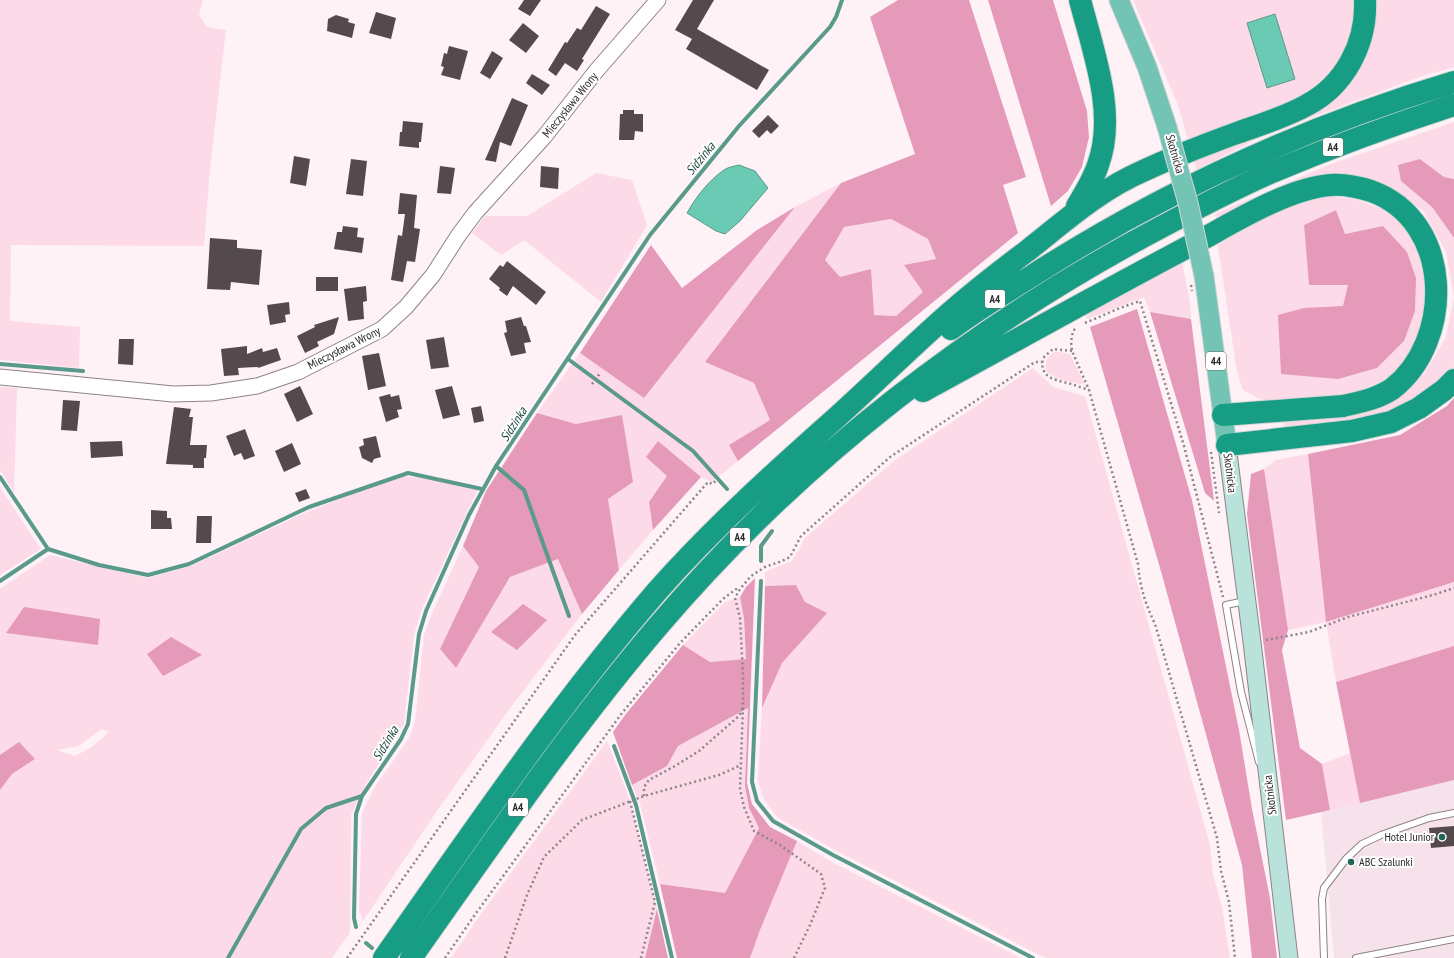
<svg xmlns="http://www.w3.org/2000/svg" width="1454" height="958" viewBox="0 0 1454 958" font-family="'PT Sans Narrow',sans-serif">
	<rect width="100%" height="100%" fill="#fef2f7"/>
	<path fill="#f6e2ea" d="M1454,780V958H1334L1321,812Z"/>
	<path fill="#fddae7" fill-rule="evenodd" d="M0,0H203L199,15L207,27L226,30L210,169L204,246L11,245L10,321L80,327L79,368L0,360Z
		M1133,0H1355V22L1346,54L1326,77L1299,99L1189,144L1178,105Z
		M1372,0H1454V67L1417,78L1264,135L1196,170L1194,158L1327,101Z
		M1454,122V179L1444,177L1420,159L1401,181L1432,207L1454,238V367L1451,371L1397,411L1370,418L1284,431L1283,419L1388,401L1424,374L1446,337L1454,297L1446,252L1423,211L1388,186L1359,176H1333L1297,184L1216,218L1215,214L1328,165Z
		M596,173L632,180L647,225L601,302L524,240L501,255L472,233L485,216H527Z
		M841,183L705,362L754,383L770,420L729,445L738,461L712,482L701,477L658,441L667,476L649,502L653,530L619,570L608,499L622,415L576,424L537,413L580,353L644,398L795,207Z
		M1326,196L1354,199L1384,210L1408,225L1426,251L1434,299L1409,361L1386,380L1355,392L1323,399L1290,404L1260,399L1243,390L1237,372L1217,241L1265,215ZM1336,210L1345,234L1383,226L1338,379L1304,308L1343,307L1349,285H1309L1304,225Z
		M891,219L928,239L936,259L923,292L896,316L874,315L825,260L844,227Z
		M1182,261L1190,302L1191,319L1150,312L1144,297L1087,319L1085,313Z
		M1054,352H1059L1070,354L1085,385L1058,379L1047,372C1044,363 1046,358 1054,352Z
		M1033,368L1053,387L1085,396L1210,845L1213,874L1222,907L1230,958H1045L833,849L777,817L763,798L758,780L762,708L782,663L826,613L805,602L796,585L765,586V572L792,561L805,538L895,460Z
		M0,387L17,388L14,493L0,470Z
		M1308,454L1326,622L1454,582V646L1336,682L1326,622L1288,630L1264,469L1276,460Z
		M397,476L425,478L478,489L422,609L414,635L404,724L365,786L351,815L350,933L332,958H0V790L12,774L35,759L0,755V589L50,555L148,578L191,566L300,515ZM101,729L109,732L92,747L75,756L57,750L79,746Z
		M0,487L41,549L0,575Z
		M463,546L479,567L440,649L456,668L510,577L558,559L582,614L505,715L437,811L363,921L359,910L362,814L374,788L409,738L415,722L424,635L433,611Z
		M740,597L744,618L746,659L710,662L683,645L725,602Z
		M748,708L745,786L749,808L759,828L725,893L660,884L640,804L632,785L667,766L678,746Z
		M607,741L630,800L657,909L645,958H451L476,921Z
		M1350,753L1360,803L1330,810L1322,764Z
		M797,841L830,861L1021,958H750L760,930Z"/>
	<path fill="#e59aba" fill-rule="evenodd" d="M898,0H969L1026,177L1003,185L1018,233L738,461L729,445L770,420L754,383L705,362L841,183L915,154L870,17ZM891,219L928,239L936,259L904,265L923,292L896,316L874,315L871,269L840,277L825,260L844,227Z
		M988,0H1053L1087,111L1089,137L1082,167L1068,191L1051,206Z
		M1420,159L1444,177L1454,179V238L1432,207L1401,181L1398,165Z
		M795,207L644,398L580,353L651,245L682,288L757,230Z
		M1336,210L1345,234L1383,226L1407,252L1416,278L1415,311L1404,341L1377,368L1338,379L1281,374L1278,315L1304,308L1343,306L1348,285H1309L1304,225Z
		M1137,309L1192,500L1239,730L1252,809L1270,898L1277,958H1252L1242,865L1162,575L1090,327Z
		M1150,312L1191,319L1214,501L1205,493Z
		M1454,398V582L1326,622L1308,454L1400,435L1447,406Z
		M537,413L576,424L622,415L633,482L608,499L619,570L582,614L558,559L510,577L456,668L440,649L479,567L463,546L486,491Z
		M658,441L701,477L653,530L649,502L667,476L646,457Z
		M1264,469L1288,630L1282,650L1300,748L1322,764L1330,810L1286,820L1247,514L1251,474Z
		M755,578L747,783L752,804L770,827L797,841L760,930L750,958H677L660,884L725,893L759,828L749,808L745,786L748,708L678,746L667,766L632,785L613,732L625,715L683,645L710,662L746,659L744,618L740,597L746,587Z
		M796,585L805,602L827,613L782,663L762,708L765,586Z
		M523,604L547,620L517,650L491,632Z
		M24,607L100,619L98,645L6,633Z
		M171,637L202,655L163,676L147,654Z
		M1454,646V780L1360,803L1336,682Z
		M19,742L35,759L12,774L0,790V755Z
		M657,909L668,958H645Z"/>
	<path fill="#6bcab3" stroke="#599a8a" d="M1275,14L1295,79L1267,88L1247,23Z
		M739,165L755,171L768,188L740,221L725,234L716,231L687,213C696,197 709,180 724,170C728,167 735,166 739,165Z"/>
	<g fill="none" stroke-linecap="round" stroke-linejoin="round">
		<path stroke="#599a8a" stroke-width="4" d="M568,359L693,451L727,489
			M0,364L83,371
			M496,466L524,490L569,616
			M0,477L48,549
			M761,561V546L772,531
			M0,581L48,549L99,565L148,575L189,564L309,507L408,473L482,489
			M761,581L752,782L757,801L773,821L833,855L1033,958
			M614,746L636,805L672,958
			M356,927L354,918L356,814L362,796L401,739L408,724L419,634L426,611L469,515L496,466L650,235L739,126L830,27L836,17L842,0
			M366,943L372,948
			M228,958L301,829L326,808L362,796"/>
	</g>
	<path fill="#544a4e" d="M524,0H541L530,16L518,9Z
		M693,0H714L697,29L769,70L757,90L686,49L692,39L675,30Z
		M596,6L610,14L582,59L584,60L577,71L565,63L556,76L548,70L565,42L567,43L577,28L581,30Z
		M376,12L396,18L391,39L369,33Z
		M336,15L349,19L348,22L355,24L352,38L327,31L328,19Z
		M523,23L539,36L526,53L509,40Z
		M449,46L468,51L460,80L441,75L444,67L441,66L444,53L447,54Z
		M492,51L503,58L490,79L480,73Z
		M532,74L550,85L542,95L526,83Z
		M512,98L528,105L511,146L500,142L496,162L485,160Z
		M623,110H634V114H643V132L635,131L634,140H619L620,114H623Z
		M768,115L779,126L771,134L767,130L759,138L752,131Z
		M403,121L423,123L421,142H419V148L399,146L400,132H402Z
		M294,156L310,159L306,186L290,183Z
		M351,159L367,161L363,196L346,194Z
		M440,166L455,168L451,194L437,193Z
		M541,166L559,168L558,189L540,187Z
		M400,193L417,195L414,228L420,229L415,262L407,261L403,282L391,280L398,235L402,236L405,214H398Z
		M343,226L358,228L357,237L364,238L362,253L334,249L337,232H342Z
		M210,238L237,240V248L262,250L259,285L231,282L230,290L207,289Z
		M507,261L546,292L536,305L513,286L507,296L499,290L500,288L489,279L500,265L503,267Z
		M316,277H338V291H316Z
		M366,286L367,301L363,302L364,319L348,321L344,289Z
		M289,302L290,314L285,315L286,322L270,325L267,305Z
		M339,317L334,334L317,342L319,346L305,353L297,336L315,327L314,325Z
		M521,317L524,326H526L531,342L524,343L526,353L511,356L504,333L507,332L505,321Z
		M444,337L449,367L431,369L426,340Z
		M119,339H134L133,365L118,364Z
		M247,346V354L262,348L263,352L277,348L281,360L258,368V367L238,368L239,375L224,376L221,349Z
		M379,353L386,386L368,390L362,356Z
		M300,386L313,414L297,422L284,394Z
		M452,386L460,415L443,419L435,390Z
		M390,394L391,397L399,395L402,409L397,410L399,417L386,422L379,397Z
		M63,400L80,401L77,431L61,430Z
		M481,406L484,421L474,423L471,408Z
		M174,407L191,409L189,417H193L190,445H207L206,458H204V468H193V465L166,464Z
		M245,429L255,456L244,460L241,453L234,456L226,436Z
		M376,436L381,457L374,459L372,463L362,458L359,447L364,445L363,439Z
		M122,441L123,456L91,458L90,442Z
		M292,443L301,464L284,472L275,451Z
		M306,489L310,498L299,502L295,493Z
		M151,510L167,511V518H171L172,529H151Z
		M197,516H212L211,543H196Z
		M1454,826V846L1431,848L1429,828Z"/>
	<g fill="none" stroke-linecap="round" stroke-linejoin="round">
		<g stroke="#8e8387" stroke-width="8">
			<path id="service" d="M1245,601L1226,605L1241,692L1259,762
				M1324,958L1322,899L1324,888L1346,859L1362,844L1381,835L1429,818L1454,813
				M1356,958L1454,939"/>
		</g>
		<g stroke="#8e8387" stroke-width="17">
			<path id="tertiary" d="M0,377L173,394L211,393L257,386L298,372L382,329L406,307L433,275L458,236L475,213L544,137L597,70L658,0"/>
		</g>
		<g stroke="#8e8387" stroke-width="19">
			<path id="secondary" d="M1227,445L1252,642L1289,958"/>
		</g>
		<g stroke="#d5d4d5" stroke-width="21">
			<path id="primary" d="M1119,0L1147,67L1167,127
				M1204,276L1227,445"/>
		</g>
		<g stroke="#d5d4d5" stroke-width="24">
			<path id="motorway" d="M1077,206C1085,193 1093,180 1098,165C1117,114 1093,51 1080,0
				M951,329C975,311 1001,295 1027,279C1159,194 1303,127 1454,82
				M923,391C1015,341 1106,290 1199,241C1236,221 1289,188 1331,185C1344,184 1358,187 1371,191C1454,221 1454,341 1392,389C1377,399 1360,402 1343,406L1223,415
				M1227,445L1352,431L1391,422L1419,408L1444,390L1454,380
				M384,958C472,833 558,706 658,590C713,528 774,473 836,418C869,388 901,357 934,327C963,300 995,275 1027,251C1064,222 1099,190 1143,171C1173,157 1204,145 1234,134C1259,125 1284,118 1307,105C1345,85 1367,43 1365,0
				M411,958C491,845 569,730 659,625C800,460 974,325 1167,224C1201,206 1236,188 1272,172C1332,147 1392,125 1454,105"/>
		</g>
		<path stroke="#8c8488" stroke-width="2.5" stroke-dasharray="2 3" stroke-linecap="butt" d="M1085,323L1120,308L1140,301L1184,446L1223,597
			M1075,329L1073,331L1071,342L1072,351L1089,390L1138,564C1140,587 1145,603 1155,624L1217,838L1221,871L1229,902L1235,958
			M1072,351L1053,349L1043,358C1039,377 1054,380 1068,383C1075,385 1082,388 1089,390
			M592,384L601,372
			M1211,452L1219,513
			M1266,640L1309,632L1348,617L1433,595L1454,588
			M644,796V787L649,780L675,766L699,751L739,716L743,708
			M630,801L655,902L641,958
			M347,958L575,635L708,482L712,484L717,480
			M445,958L474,916L622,713L680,643L723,599L739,587
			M505,958L527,895L544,857L582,820L644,796L719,775L741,765
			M794,958L810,925L825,888L821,874L780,845L754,831L744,807L740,789L743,707V675L740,618L735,598L740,589L751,576L765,567L782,561L790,557L801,536L890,457L1035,362H1042"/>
		<use href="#service" stroke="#fff" stroke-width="6"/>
		<use href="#tertiary" stroke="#fff" stroke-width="15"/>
		<use href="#secondary" stroke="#b9e2da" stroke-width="17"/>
		<use href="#primary" stroke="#73c4b5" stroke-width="19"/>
		<use href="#motorway" stroke="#169d84" stroke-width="22"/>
		<g stroke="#d5d4d5" stroke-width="21" stroke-linecap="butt">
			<path id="primary-bridge" d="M1167,127L1188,203L1204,276"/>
		</g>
		<path stroke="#8c8488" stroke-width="2.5" stroke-dasharray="2 3" stroke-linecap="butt" d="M1191,285L1192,291"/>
		<use href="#primary-bridge" stroke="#73c4b5" stroke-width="19"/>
	</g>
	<g fill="#216556" stroke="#fff" stroke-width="1.5">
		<circle cx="1442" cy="837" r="4"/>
		<circle cx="1351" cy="862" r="4"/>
	</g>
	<g text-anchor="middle" stroke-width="4" stroke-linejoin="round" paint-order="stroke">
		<g fill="#fff" stroke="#6d6a6b" stroke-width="1">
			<rect x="1323" y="138" width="20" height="18" rx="3"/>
			<rect x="985" y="290" width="20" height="18" rx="3"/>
			<rect x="1206" y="352" width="20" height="18" rx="3"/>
			<rect x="730" y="528" width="20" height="18" rx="3"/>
			<rect x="508" y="798" width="20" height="18" rx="3"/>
		</g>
		<g font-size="11" font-weight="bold" fill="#2e2a2c">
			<text x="1333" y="151">A4</text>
			<text x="995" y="303">A4</text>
			<text x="1216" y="365">44</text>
			<text x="740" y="541">A4</text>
			<text x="518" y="811">A4</text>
		</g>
		<g font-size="12" fill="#2e2a2c" stroke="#fff">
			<text transform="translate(570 105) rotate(-51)" y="4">Mieczysława Wrony</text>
			<text transform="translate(1175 154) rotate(74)" y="4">Skotnicka</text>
			<text transform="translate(344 348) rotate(-27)" y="4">Mieczysława Wrony</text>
			<text transform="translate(1230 473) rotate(83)" y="4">Skotnicka</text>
			<text transform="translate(1270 795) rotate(-97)" y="4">Skotnicka</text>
		</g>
		<g font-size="12" fill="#2e2a2c" stroke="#fff" text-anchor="end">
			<text x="1434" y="841">Hotel Junior</text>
			<text x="1359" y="866" text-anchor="start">ABC Szalunki</text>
		</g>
		<g font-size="13" font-style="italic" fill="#123e34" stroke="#fff">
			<text transform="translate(700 158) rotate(-51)" y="5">Sidzinka</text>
			<text transform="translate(513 424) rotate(-57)" y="5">Sidzinka</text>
			<text transform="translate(385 743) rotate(-59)" y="5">Sidzinka</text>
		</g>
	</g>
</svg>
